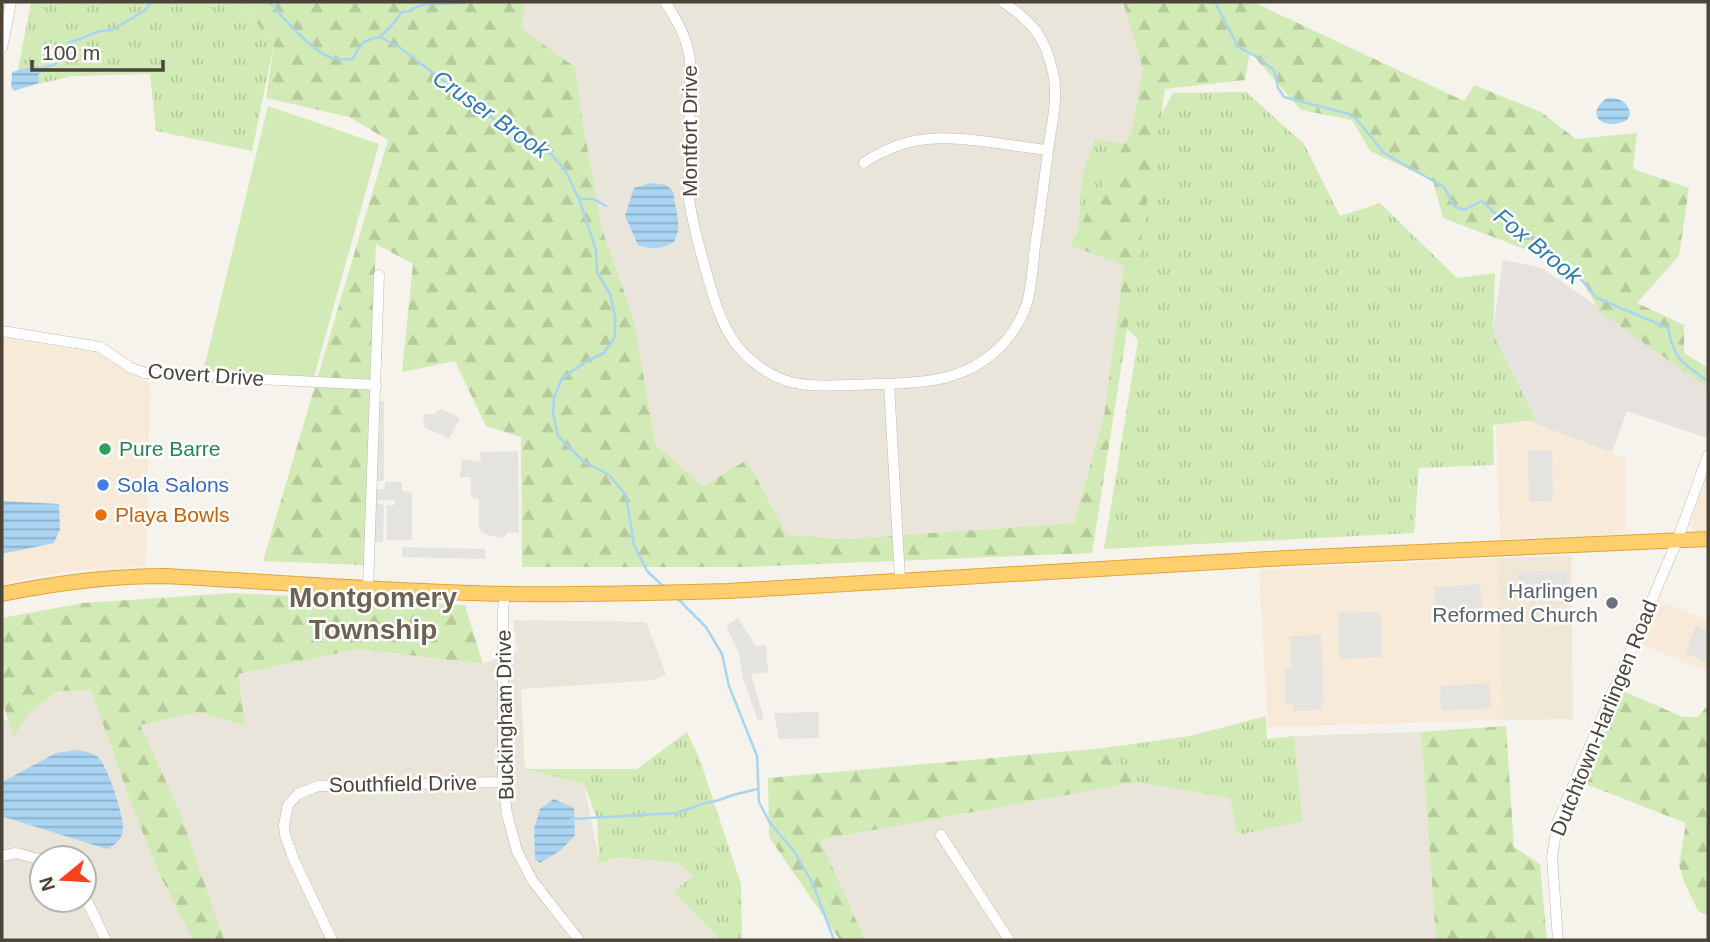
<svg xmlns="http://www.w3.org/2000/svg" width="1710" height="942" viewBox="0 0 1710 942" font-family="Helvetica,sans-serif">
	<defs>
		<pattern id="grass-tufts" width="24" height="20" patternUnits="userSpaceOnUse" patternTransform="scale(1.75)"><rect width="24" height="20" fill="#d2eab5"/><path d="M3 7l-1-3M5 7V3M7 7l1-3M15 17l-1-3M17 17v-4M19 17l1-3" fill="none" stroke="#b6ca9c"/></pattern>
		<pattern id="forest-firs" width="22" height="20" patternUnits="userSpaceOnUse" patternTransform="scale(1.75)"><rect width="22" height="20" fill="#d2eab5"/><path d="M5 1l3.5 6h-7zM16 11l3.5 6h-7z" fill="#b6ca9c"/></pattern>
		<pattern id="water-rules" width="6" height="5" patternUnits="userSpaceOnUse" patternTransform="scale(1.75)"><rect width="6" height="5" fill="#a9d4f2"/><path d="M0 2.5h6" fill="none" stroke="#8caec5"/></pattern>
	</defs>
	<rect width="100%" height="100%" fill="#f6f3ec"/>
	<path fill="#eae5da" fill-rule="evenodd" d="M526,2H1123L1144,69L1132,130L1070,244L1124,266L1104,416L1074,523L845,539L787,535L747,460L703,486L656,445L633,317L602,229L583,124L575,67L521,28Z
		M513,620L646,622L666,674L655,680L521,689L525,769L584,784L600,864L616,857L678,863L693,877L674,891L720,940H224L180,812L139,725L200,712L245,726L237,674L359,649L482,664L517,651Z
		M58,690H91L132,806L158,871L193,940H2V722L29,712ZM42,858H84V900H42Z
		M1421,732L1436,940H865L819,840L1137,782L1231,798L1239,835L1303,820L1294,736Z"/>
	<path fill="#f7ead8" d="M2,337L104,355L150,384L146,566L63,572L2,584Z
		M1496,423H1535L1626,459L1625,534L1500,539Z
		M1708,471V531L1697,532L1691,526V523Z
		M1497,558L1503,720L1268,727L1259,570Z
		M1659,600L1708,621V672L1641,644Z"/>
	<path fill="#e6e2dd" d="M1503,260L1542,268L1708,383V433L1707,438L1627,411L1612,453L1483,403Z"/>
	<path fill="#efe8d6" d="M1571,556L1573,719L1503,720L1497,558Z"/>
	<path fill="url(#grass-tufts)" d="M31,2H239L274,44L252,151L156,131L150,74L72,76L14,90Z
		M1246,92L1304,144L1340,216L1380,203L1457,278L1495,273L1493,335L1536,420L1493,425L1494,465L1419,468L1414,533L1104,549L1138,340L1122,323L1129,256L1078,236L1082,176L1095,139L1130,145L1152,131L1173,93Z
		M1266,716L1267,739L1294,736L1303,821L1238,835L1230,798L1137,782L1104,748L1190,736Z
		M687,732L700,760L741,884L742,939L744,940H720L673,891L693,877L678,863L616,857L599,864L597,819L584,784L525,769H637Z"/>
	<path fill="url(#forest-firs)" d="M239,2H526L521,28L575,67L583,124L602,229L633,317L656,445L703,486L747,460L787,535L845,539L1074,523L1104,416L1124,266L1070,245L1132,130L1143,69L1123,2H1253L1464,101L1474,85L1541,112L1576,139L1637,133L1633,169L1689,188L1679,256L1637,303L1684,325V353L1708,368V388L1600,312L1574,266L1538,254L1443,218L1433,181L1370,151L1352,120L1301,110L1250,52L1245,80L1165,89L1092,553L746,567H522L521,437L486,426L455,361L402,372L413,264L376,244L364,565L263,561L388,140L349,117L266,98L274,44Z
		M233,593L465,605L483,664L359,649L238,674L245,726L200,712L140,725L180,812L224,940H193L158,871L132,806L91,690L58,691L29,712L14,737L2,701V618L83,603Z
		M1623,691L1683,717H1698L1708,705V915L1698,911L1684,882L1679,865L1686,823L1583,783Z
		M1506,726L1514,847L1540,864L1547,940H1436L1421,732Z
		M1104,748L1137,782L820,840L865,940H840L769,837L768,778Z"/>
	<path fill="#d2eab5" d="M268,106L379,144L314,377L203,372Z"/>
	<path fill="#e5e3e0" d="M372,401H384V481H376V489H385V482H402V491L412,492V540H387V505H395V500H378V504L384,505L383,542H367Z
		M441,409L460,418L449,439L424,427L423,414H434Z
		M1528,450H1552L1553,501L1529,502Z
		M518,451L519,533L508,532L503,538L491,536L483,533L479,528V499L471,498V477H460L462,459L479,462L481,459L480,452Z
		M402,547L485,549V559L402,557Z
		M1567,570L1568,589L1519,592L1518,572Z
		M1480,584L1482,608L1436,611L1434,587Z
		M1380,612L1382,657L1340,659L1338,613Z
		M738,618L756,646L766,645L768,672L751,674L764,719L758,721L743,679L739,653L726,626Z
		M1696,626L1708,631V663L1685,653Z
		M1321,635L1324,703H1321V710L1293,711V704H1285L1284,668H1291L1289,636Z
		M1489,683L1491,708L1441,711L1440,686Z
		M819,712V738L779,739L774,713Z"/>
	<path fill="url(#water-rules)" d="M32,66L40,67L41,72L38,75L39,80L38,83L14,91L11,87L12,72Z
		M1607,98C1619,98 1629,101 1630,115L1627,120C1604,132 1583,115 1607,98Z
		M650,183L666,185L673,191L678,220V231L674,242C662,249 651,250 638,245L625,216L634,188Z
		M2,501L59,504L60,529L54,543L2,554Z
		M77,750C84,751 92,753 98,757C107,765 124,816 123,829C122,839 116,845 107,849L4,817L2,815V783L4,781L56,753Z
		M554,799L574,808L575,835L561,850L540,863L535,859L534,829L540,809Z"/>
	<g fill="none" stroke-linecap="round" stroke-linejoin="round">
		<path stroke="#a9d4f2" stroke-width="2.5" d="M269,2C284,18 314,55 336,59C341,60 348,59 353,59C361,43 362,40 380,37L399,47L527,144L550,153L565,170L579,199L596,250L597,272L610,294L615,316V337L604,353L587,361L562,378L554,398L553,413L558,436L583,461L609,475L626,495L634,545L647,571L664,587
			M1215,2L1238,47L1257,57L1274,70L1278,88L1284,97L1353,115L1384,153L1444,187L1454,206L1464,210L1482,201L1496,214L1520,230L1571,268L1597,298L1668,328C1674,360 1683,364 1708,381
			M380,37L391,26L402,12L410,11C423,0 446,6 465,2
			M39,69L56,64L69,43L100,31L112,30L144,11L152,2
			M580,199H594L606,206
			M677,598L706,627L722,654L729,686L757,756L759,802L770,823L794,851L813,884L834,940
			M571,819L677,813L702,804L719,800L733,795L757,789"/>
		<g stroke="#c2bbae" stroke-width="11">
			<path id="minor" d="M665,2C677,20 687,38 690,60L689,200C693,224 699,247 706,271C713,294 719,320 733,340C745,358 766,374 787,381C812,389 854,384 882,384C928,383 969,380 1003,344C1013,333 1022,318 1027,303C1032,285 1033,264 1035,246C1040,214 1044,183 1048,151C1051,126 1059,98 1053,73C1045,36 1033,23 1003,2
				M2,48L11,2
				M864,163C870,158 876,155 883,152C933,125 995,145 1048,150
				M2,331L100,347L131,368L145,373L376,385
				M889,384L900,579
				M368,588L379,275
				M505,594L503,610V782L507,814L517,851L532,880L579,940
				M941,835L1009,940
				M2,856L16,853L42,860
				M84,895L106,940
				M332,940L294,860L285,835L284,825L288,805L298,794L318,786L503,782
				M1558,940L1552,857L1558,821L1677,541L1708,455"/>
		</g>
		<g stroke="#e0a43c" stroke-width="16">
			<path id="highway" d="M2,594C56,583 109,576 165,576C278,582 392,592 505,594C579,595 654,593 728,591L1286,558L1708,539"/>
		</g>
		<use href="#minor" stroke="#fff" stroke-width="10"/>
		<use href="#highway" stroke="#ffcf6e" stroke-width="14"/>
	</g>
	<circle fill="#2e9e5b" stroke="#fff" stroke-width="2.5" cx="105" cy="449" r="7"/>
	<circle fill="#3f7fe0" stroke="#fff" stroke-width="2.5" cx="103" cy="485" r="7"/>
	<circle fill="#e8710a" stroke="#fff" stroke-width="2.5" cx="101" cy="515" r="7"/>
	<circle fill="#6b7280" stroke="#fff" stroke-width="2.5" cx="1612" cy="603" r="7"/>
	<g text-anchor="middle" stroke-width="5" stroke-linejoin="round" paint-order="stroke">
		<g font-size="21" fill="#4b4439" stroke="#fff">
			<text transform="translate(690 131) rotate(-90)" y="7">Montfort Drive</text>
			<text transform="translate(206 375) rotate(4)" y="7">Covert Drive</text>
			<text transform="translate(505 715) rotate(-91)" y="7">Buckingham Drive</text>
			<text transform="translate(1604 718) rotate(-68)" y="7">Dutchtown-Harlingen Road</text>
			<text transform="translate(403 784) rotate(-1)" y="7">Southfield Drive</text>
		</g>
		<g font-size="21" fill="#27864d" stroke="#fff" text-anchor="start">
			<text x="119" y="456">Pure Barre</text>
		</g>
		<g font-size="21" fill="#366cbe" stroke="#fff" text-anchor="start">
			<text x="117" y="492">Sola Salons</text>
		</g>
		<g font-size="21" fill="#c56008" stroke="#fff" text-anchor="start">
			<text x="115" y="522">Playa Bowls</text>
		</g>
		<g font-size="21" fill="#5b616d" stroke="#fff" text-anchor="end">
			<text x="1598" y="598">Harlingen<tspan x="1598" dy="24">Reformed Church</tspan></text>
		</g>
		<g font-size="23" font-style="italic" fill="#2e7ab2" stroke="#fff">
			<text transform="translate(491 114) rotate(35)" y="8">Cruser Brook</text>
			<text transform="translate(1538 246) rotate(39)" y="8">Fox Brook</text>
		</g>
		<g font-size="28" font-weight="bold" fill="#6e6250" stroke="#fff">
			<text x="373" y="607">Montgomery<tspan x="373" dy="32">Township</tspan></text>
		</g>
	</g>
	<rect width="1710" height="942" fill="none" stroke="#4b4439" stroke-width="7"/>
	<g transform="translate(63 879) rotate(252)"><circle r="33" fill="#ffffff" stroke="#b7b4b0" stroke-width="2"/>
	<path d="M0-5L12 26L0 18L-12 26Z" fill="#fc3f1d"/>
	<text y="-10" font-size="19" font-weight="bold" text-anchor="middle" fill="#4b4439">N</text>
	</g>
	<path d="M32 60v10h131v-10" fill="none" stroke="#4b4439" stroke-width="3.5"/>
	<text x="42" y="60" font-size="21" fill="#4b4439" stroke="#ffffff" stroke-width="5" paint-order="stroke">100 m</text>
</svg>
